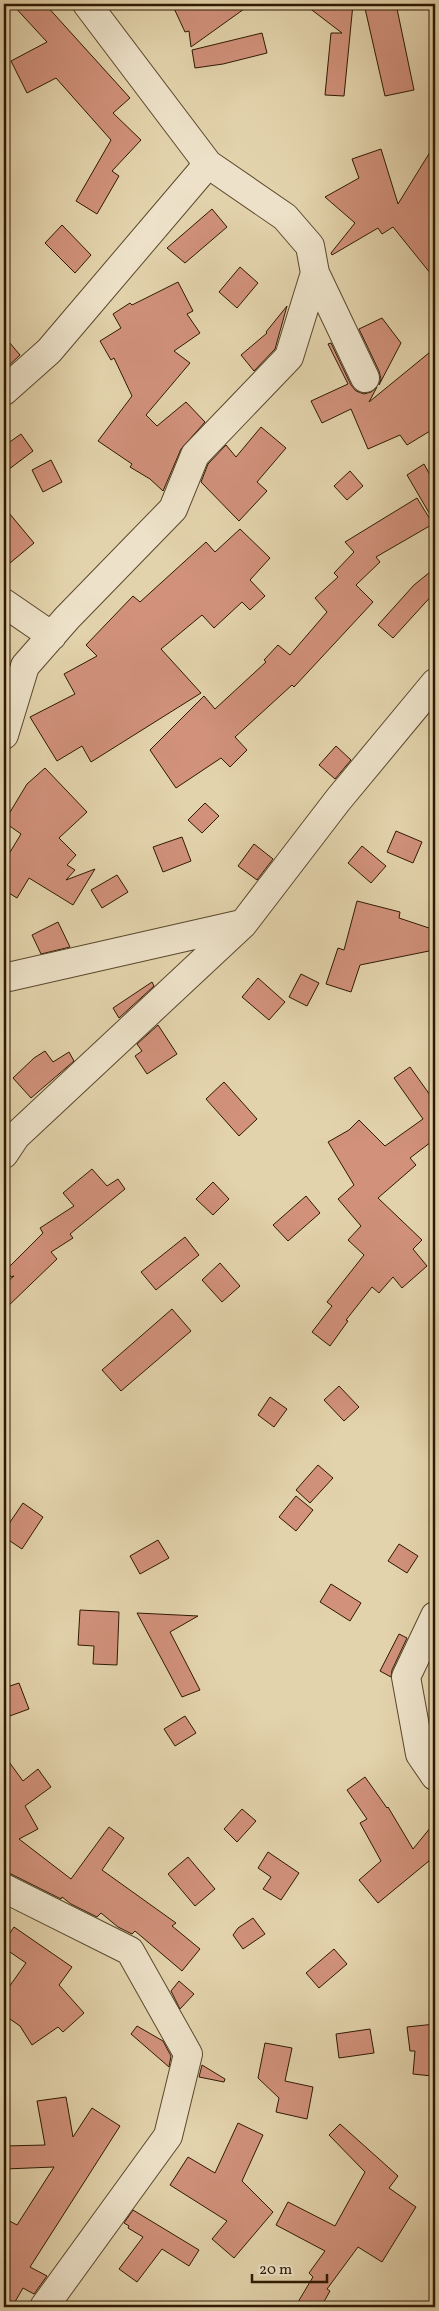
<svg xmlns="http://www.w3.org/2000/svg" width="439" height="2311" viewBox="0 0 439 2311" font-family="Vollkorn,serif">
	<rect width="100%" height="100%" fill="#e3d3ac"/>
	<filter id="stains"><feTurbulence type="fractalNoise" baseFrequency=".004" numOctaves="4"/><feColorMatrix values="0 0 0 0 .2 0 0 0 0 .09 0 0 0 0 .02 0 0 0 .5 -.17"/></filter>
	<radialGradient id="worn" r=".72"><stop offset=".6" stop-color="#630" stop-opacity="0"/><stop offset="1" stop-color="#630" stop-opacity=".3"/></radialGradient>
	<path fill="#d1917b" stroke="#2e1902" d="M12,4H45L130,98L113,113L141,140L112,171L119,176L97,214L76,201L111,140L56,78L27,93L11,61L47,42Z
		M172,4H251L191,47L189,31L185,32Z
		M304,4H353L344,96L325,95L331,33H342Z
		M364,4H396L414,90L385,96Z
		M262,33L267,53L223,64L195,68L192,50Z
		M435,144V279L393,227L382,234L378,228L332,255L331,253L355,223L325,197L359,178L352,159L381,149L398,204Z
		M212,209L227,227L185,263L167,248Z
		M62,225L91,255L75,273L45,243Z
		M240,267L258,283L237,308L219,292Z
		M178,282L193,311L187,314L200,333L174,351L190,363L146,415L157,426L186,402L205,422L181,449L163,491L150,479L130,467L132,464L98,441L132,396L114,358L111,360L100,341L121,328L113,314L130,303L132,305Z
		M287,306L275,349L254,371L241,355L267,333L266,332Z
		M382,318L401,343L379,385L381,379L379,371L359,329Z
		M4,336L20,355L4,370Z
		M331,343L351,385L356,391L364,394L371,392L377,387L369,402L435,348V428L407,445L400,435L368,449L351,409L322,423L311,401L348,384L328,344Z
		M261,427L286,448L257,482L267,491L239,521L201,482L208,464L226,445L236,457Z
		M21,434L33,451L4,473V446Z
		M51,460L62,482L43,492L32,470Z
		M424,464L435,484V523L407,475Z
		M350,471L363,486L347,500L334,486Z
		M417,498L433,524L376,557L380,562L356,585L373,602L294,687L292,685L235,737L247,750L230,767L221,758L176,788L150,750L204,696L215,709L266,662L264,660L278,645L290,655L327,612L315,598L338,577L334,573L354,552L345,542Z
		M4,507L34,543L4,568Z
		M240,529L270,558L250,580L265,596L250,610L242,602L214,628L202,615L161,649L201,693L91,762L82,746L57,761L30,717L75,694L64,674L97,656L86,645L133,596L140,602L206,542L215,552Z
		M435,568V592L393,638L378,625L414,585Z
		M336,746L351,760L335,779L319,765Z
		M45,768L87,812L59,838L76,855L67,865L75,870L66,880L95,869L73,905L29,878L17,898L4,890V862L21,834L4,822L27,784Z
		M205,803L219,816L202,833L188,820Z
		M396,831L422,842L413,863L387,852Z
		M182,837L191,861L163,872L153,847Z
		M254,844L273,859L257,880L238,866Z
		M362,846L386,866L371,883L348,863Z
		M117,875L128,892L102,908L91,890Z
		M357,901L400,912L399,918L435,930V933L429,951L360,965L351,992L326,984L338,948L344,950Z
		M58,922L70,947L41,954L32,935Z
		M301,974L319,983L307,1006L289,997Z
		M258,978L285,1002L269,1020L242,997Z
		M152,982L154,986L119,1018L113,1008Z
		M158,1025L177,1054L147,1074L135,1056L142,1051L137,1044Z
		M45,1051L53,1062L69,1052L74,1061L31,1098L13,1078L34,1058Z
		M410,1067L435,1102V1139L410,1158L416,1165L378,1198L422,1240L413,1249L427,1266L402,1288L393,1277L379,1293L372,1287L346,1320L348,1321L330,1346L312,1332L332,1306L327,1302L364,1255L348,1240L361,1226L338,1199L354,1185L328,1142L349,1130L359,1120L385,1146L423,1119L394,1078Z
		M224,1082L257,1119L239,1136L206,1099Z
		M92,1169L107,1186L118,1179L125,1189L70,1234L73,1238L51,1252L57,1259L4,1310V1284L14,1276L11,1277L6,1270L43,1233L40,1228L74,1206L63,1193Z
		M213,1182L229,1199L213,1215L196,1199Z
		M306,1196L320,1213L288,1241L273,1225Z
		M185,1237L199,1255L156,1290L141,1272Z
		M220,1263L240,1286L222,1302L202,1280Z
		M172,1309L191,1331L121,1391L102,1370Z
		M339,1386L359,1407L344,1421L324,1400Z
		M270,1397L287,1409L274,1427L258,1415Z
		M318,1465L333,1478L310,1503L296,1490Z
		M296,1496L313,1510L296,1531L279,1517Z
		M23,1503L43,1517L22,1549L4,1537V1531Z
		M158,1540L169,1558L140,1574L130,1556Z
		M399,1544L418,1556L407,1573L388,1561Z
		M331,1584L361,1603L350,1621L320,1602Z
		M80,1610L119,1612L117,1665L93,1664L94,1646L78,1645Z
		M137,1613L198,1616L170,1632L200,1690L182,1697Z
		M399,1634L407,1638L392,1670L391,1677L380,1671Z
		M19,1683L29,1709L4,1718V1688Z
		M185,1716L196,1733L175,1746L164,1729Z
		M4,1755L23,1781L38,1769L51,1787L25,1806L38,1829L19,1839L71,1879L109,1827L124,1838L102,1870L176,1923L172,1926L200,1949L182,1971L135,1931L132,1934L118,1927L101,1913L97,1917L71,1904L62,1897L61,1899L11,1874L4,1872Z
		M365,1777L387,1808L388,1807L413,1849L435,1822V1856L378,1903L359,1880L381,1861L360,1823L367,1819L347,1790Z
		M242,1809L256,1821L237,1842L224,1829Z
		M268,1852L299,1873L281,1900L263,1889L271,1877L258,1868Z
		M188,1857L215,1889L195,1906L168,1874Z
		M253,1918L265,1934L243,1949L233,1935L238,1928Z
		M14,1927L72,1967L59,1985L84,2013L63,2032L58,2027L32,2045L20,2026L4,2015V1994L26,1963L4,1948V1942Z
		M334,1949L347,1964L319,1988L306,1973Z
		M179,1981L194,1994L180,2009L171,1991Z
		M435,2024L432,2076L413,2074L415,2051H410L407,2027Z
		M137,2026L163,2041L171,2056L169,2067L131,2034Z
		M370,2029L374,2053L339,2058L336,2034Z
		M265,2043L292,2048L285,2081L313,2087L307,2119L276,2112L279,2098L258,2078Z
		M202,2065L225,2079L224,2082L199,2077Z
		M66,2097L73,2137L92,2108L120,2126L30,2267L47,2276L34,2294L23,2288L12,2307H4V2218L17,2225L54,2167L5,2169L4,2146L45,2145L37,2101Z
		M238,2123L263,2135L242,2181L273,2212L234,2258L212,2239L227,2221L170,2185L188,2157L215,2173Z
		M340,2124L398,2176L389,2188L416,2207L382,2262L358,2247L327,2289L330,2291L321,2307H295L313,2277L309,2273L325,2251L276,2225L288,2202L335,2226L365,2172L329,2135Z
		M133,2210L199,2250L189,2266L162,2249L137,2282L119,2269L143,2237L128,2228L129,2226L124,2223Z"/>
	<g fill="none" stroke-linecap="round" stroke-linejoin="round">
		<g stroke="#5b482c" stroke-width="30">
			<path id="minor" d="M87,4L208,164L285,217L310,246L315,273L365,378
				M4,391L49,351L208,164
				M4,603L52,636
				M4,735L25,666L67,618L173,509L195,455L289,357L315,273
				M4,978L242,924
				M4,1154L16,1136L243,924L338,800L435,683
				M435,1616L406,1677L420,1754L435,1776
				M4,1888L130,1951L188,2054L168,2136L44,2307"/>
		</g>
		<use href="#minor" stroke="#ede2c9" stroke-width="28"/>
	</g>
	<rect width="439" height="2311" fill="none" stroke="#e3d3ac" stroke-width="20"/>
	<rect x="5" y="5" width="429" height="2301" fill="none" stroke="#2e1902" stroke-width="2.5"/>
	<rect x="10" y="10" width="419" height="2291" fill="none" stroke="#2e1902"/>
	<path d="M252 2274v8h75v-8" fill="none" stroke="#2e1902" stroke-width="2.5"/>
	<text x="259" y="2274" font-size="15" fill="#2e1902" stroke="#ede2c9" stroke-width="4" paint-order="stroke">20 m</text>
	<rect width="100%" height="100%" filter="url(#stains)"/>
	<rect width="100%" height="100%" fill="url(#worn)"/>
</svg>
